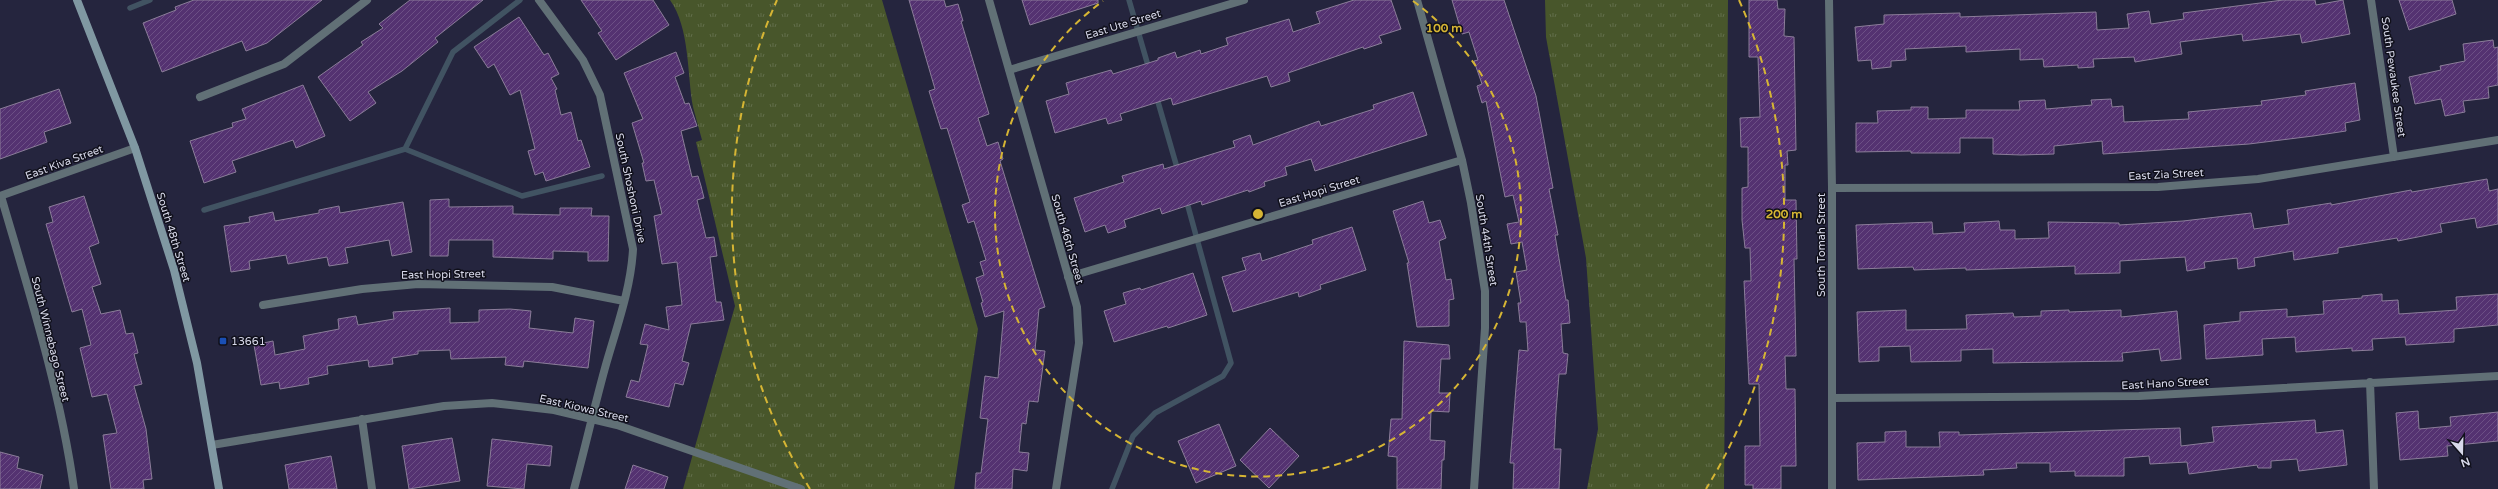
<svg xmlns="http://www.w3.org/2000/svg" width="2498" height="489" viewBox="0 0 2498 489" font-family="'Varela Round',sans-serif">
	<defs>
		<pattern id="grass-tufts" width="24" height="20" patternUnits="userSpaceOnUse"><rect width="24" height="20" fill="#48562b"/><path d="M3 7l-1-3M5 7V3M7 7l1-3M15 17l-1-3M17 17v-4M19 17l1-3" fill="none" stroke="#626e4a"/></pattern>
		<pattern id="building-hatch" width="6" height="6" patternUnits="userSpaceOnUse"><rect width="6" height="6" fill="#543271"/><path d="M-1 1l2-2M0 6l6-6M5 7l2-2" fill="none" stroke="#6c4f85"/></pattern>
	</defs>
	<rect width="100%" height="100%" fill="#25253e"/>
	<path fill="url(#grass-tufts)" d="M670,0H882L978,329L954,489H683L735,306L696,142L702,140C699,129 696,118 693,107C687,74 690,28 670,0Z
		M1545,0H1728L1724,489H1587L1598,429L1586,258L1546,37Z"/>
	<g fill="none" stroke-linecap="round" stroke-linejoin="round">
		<path stroke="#415362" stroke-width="5.5" d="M1129,0L1149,69
			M130,8L150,0
			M1156,95L1178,171
			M405,149L522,196L602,176
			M204,210L405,149L453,52L520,0
			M1112,489L1133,436L1155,413L1223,376L1231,363L1186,199"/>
	</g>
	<path fill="url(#building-hatch)" stroke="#8b7d99" d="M194,0H322L267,43L246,51L242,41L162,72L143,23L176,10L175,7Z
		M410,0H483L435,38L438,42L402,71L368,92L376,103L350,121L318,77L363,45L361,42L383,28L379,24Z
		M581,0H653L669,25L616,60L598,33L602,31Z
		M909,0H944L946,7L958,4L963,21H961L989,114L978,118L987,146L998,142L1003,159L1000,161L1045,307L1039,309L1035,350L1045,351L1038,402L1029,401L1026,424L1022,423L1019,452L1029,453L1027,471L1013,469L1012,489H975L976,473H981L988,419L980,418L985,376L998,378L1004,311L985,317L981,303L983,302L976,278L984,275L980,262L986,260L974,221L968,223L962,205L970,202L947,128L941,129L929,91L935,89Z
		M1022,0H1098V3L1030,25Z
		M1354,0H1391L1401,29L1379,36L1382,43L1364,49L1363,47L1288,73L1290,81L1271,87L1267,76L1173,105L1171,98L1120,114L1122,120L1108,124L1106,118L1055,133L1046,101L1069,94L1066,83L1111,70L1113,74L1158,60V58L1175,52L1177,58L1200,50L1201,54L1228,45L1226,38L1289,19L1293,32L1320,23L1316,12Z
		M1452,0H1504L1536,96L1553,188L1549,189L1558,235H1555L1566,300H1568L1570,323L1561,324L1563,353L1568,354L1566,374H1559L1556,412L1554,449H1561L1559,489H1513L1514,463H1510L1519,350L1528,351L1526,322H1520L1518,303H1521L1516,272L1527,270L1522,242L1511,244L1507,224L1519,222L1513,195L1505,197L1486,101L1482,103L1477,86L1482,84L1474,61L1478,60L1469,32L1462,34Z
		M1749,0H1777L1778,9H1785L1784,36L1794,37L1796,150L1787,151L1788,165H1785V200H1796L1797,259H1794L1796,356H1785L1786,389H1795L1796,466H1781V489H1753V485H1745V446H1760L1759,384H1749L1744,281H1751L1750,248H1745L1742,220V188L1748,187V147H1741L1740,118L1760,117L1758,57H1749Z
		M2283,0H2315L2316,5L2343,0L2350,34L2302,43L2300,34L2243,41L2242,34L2180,42L2182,54L2135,62L2134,57L2093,59L2094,67L2078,68V65L2044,67L2043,59L2020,60V49L1966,52V46L1905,49L1906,60L1891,61V67L1872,69L1871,60L1858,61L1855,27L1884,24V15L1960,13V17L2096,12L2097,30L2129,28L2127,14L2149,11L2151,24L2184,19L2183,13Z
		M2399,0H2452L2456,14L2409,30Z
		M519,17L544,55L548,53L559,74L551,78L557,89L555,90L561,115L571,112L578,141L581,140L590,167L546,181L543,172L535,175L528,151L535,149L520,90L510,95L494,64L488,68L474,47Z
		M2493,40L2494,48L2498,47V85L2488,87L2489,98L2463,101L2465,112L2445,116L2441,99L2415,104L2409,77L2441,70L2440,66L2465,61L2463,44Z
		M676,52L684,73L675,77L685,104L689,103L697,126L681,131L692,177L698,176L701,186L704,198L697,200L706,238L714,237L717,256L710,257L716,302H721L724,320L691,324L682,361L689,363L683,385L675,383L669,407L626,397L631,380L639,382L648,345L640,344L645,324L669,330L666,307L682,305L677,262L662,264L654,216L662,214L654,180L646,181L642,163H644L632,123L643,119L624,73Z
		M2355,83L2360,120L2345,123L2346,131L2313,136L2249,144L2103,154L2102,141L2054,146V154L2021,155L1993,154V138H1960V153H1911V151L1856,152V123H1878L1877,111L1911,110V107H1928V119L1966,118V110H2020L2019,101L2045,100L2046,109L2092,105L2091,100L2111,99L2112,107L2123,106L2124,122L2189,119L2188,112L2262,105L2261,101L2306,95L2305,91Z
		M303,85L325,136L296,148L293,140L232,161L236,172L204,183L190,141L233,127L232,123L246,119L242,109Z
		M59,89L71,123L44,132L47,142L0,159V109Z
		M1413,92L1427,135L1315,171L1311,159L1285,167L1287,175L1264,182L1265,186L1249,192L1248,190L1202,205L1201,201L1162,214L1160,208L1124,220L1126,227L1108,233L1105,225L1085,232L1074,198L1124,182L1122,176L1163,164L1164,169L1235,147L1233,141L1250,135L1253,145L1319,121L1321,126L1374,109L1373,105Z
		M2487,179L2489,191L2498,189V224L2477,228L2475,218L2440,224L2442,232L2398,241L2397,238L2338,248V253L2294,260L2293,251L2254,258L2255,266L2238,269L2237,258L2204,262L2205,268L2187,271L2185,257L2120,261V273L2075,274V266L1966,270V268L1914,270L1913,267L1858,269L1856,225L1932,222L1933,234L1965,232L1964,223L1999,221L2000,230H2015V239L2049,238L2048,222L2119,223V225L2183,221L2251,213L2254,229L2289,224L2287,210L2331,203V205L2411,190L2412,192Z
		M84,196L99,243L89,247L101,284L92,287L101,314L120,310L126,334L133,333L138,353L134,354L142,384L134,386L146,429L152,479L143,480L144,489H111L103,435L117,433L107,394L92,397L80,348L91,345L82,309L72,312L46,224L53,222L49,207Z
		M449,199V207L513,206V214L560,215V208H592L591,216H609L608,261H588V252L553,251V259L493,257V240H449L448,256H430V200Z
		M1423,201L1429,223L1440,220L1446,238L1439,241L1446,280L1451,279L1454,299L1449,300V326L1417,327L1407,263H1409L1393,211Z
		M403,202L412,252L392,256L389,240L345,248L348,263L329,266L327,257L288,264L286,255L249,261L250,269L231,272L224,226L250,222L249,217L273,212L275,221L319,213V210L339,206L340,213Z
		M1352,227L1366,270L1320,285L1321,289L1299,297L1298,292L1233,312L1222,277L1246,270L1242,258L1260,253L1262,261L1313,244L1312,240Z
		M1193,273L1207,315L1168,328L1167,326L1114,342L1104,311L1126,304L1123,293L1140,288L1141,290Z
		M2382,294V301L2398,300L2399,314L2457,310L2456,297L2498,294V325L2454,329V342L2406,345L2405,337L2372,339L2373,350L2352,351V348L2296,352L2295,337L2262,339L2263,355L2206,359L2204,325L2240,321V312L2287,309V317L2324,314L2323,301L2362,298V296Z
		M450,308V323L479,322V310L510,309L531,311L529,328L573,333L575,318L594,321L588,368L524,361L523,367L505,365L506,357L451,359L450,350L418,351V354L392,358L393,364L369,367L368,360L327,366L328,374L308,378L309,384L280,389L279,382L261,385L254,345L273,341L275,355L305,349L303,336L339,329L338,319L356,316L358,325L394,319L393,312Z
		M1906,310V330L1967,329L1966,315L2013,313L2014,317L2041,316V311L2069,310V312L2121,310V317L2177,311L2181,359L2161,361L2159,349L2122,353L2123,361L1993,363V349L1961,350V361L1911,362L1910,346L1879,347V361L1859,362L1857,312Z
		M1404,341L1449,345L1450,359H1441L1439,393H1450L1449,412L1431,411L1430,440L1445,441L1444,460H1442L1441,489H1397V457L1388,456L1391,419H1402Z
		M2418,411L2419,429L2451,426L2450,417L2498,412V441L2447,446L2448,456L2400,460L2396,413Z
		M2315,420L2316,433L2343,430L2347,465L2299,471L2297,459L2271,461V468H2258L2257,465L2189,474L2187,462L2150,464L2149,456L2124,458V476H2075V471L2050,472V463H2016L2017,468L1983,470L1984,475L1858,480L1857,443L1885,442V432L1906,431V447H1940L1939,432H1959V435L2180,428L2181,446L2214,442L2212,427Z
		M1219,424L1236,466L1196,483L1178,441Z
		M1270,428L1299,456L1269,488L1240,460Z
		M452,438L460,481L409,489L402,446Z
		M492,439L552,446L550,466L527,464L524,489L487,486Z
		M0,452L19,457L17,468L43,475L40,489H0Z
		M331,456L337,489H289L285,465Z
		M633,465L668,477L664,489H625Z"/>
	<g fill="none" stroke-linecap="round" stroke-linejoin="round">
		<path stroke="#617076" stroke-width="8" d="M539,0L583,60L600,95L633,249C631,289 616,329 605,368C594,408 585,448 574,489
			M989,0L1077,307L1079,343L1056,489
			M1417,0L1462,160L1471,203L1485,291V328L1474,489
			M1829,0L1832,188V489
			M2371,0L2394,157
			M1009,70L1244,0
			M200,97L284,64L367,0
			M1832,188L2158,187L2258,179L2498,140
			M0,196L135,148
			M1,196C29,292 60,389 74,489
			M1068,277L1462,160
			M263,305L362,289L418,284L552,287L624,301
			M2370,382L2374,489
			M1832,398L2139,396L2498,376
			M362,419L372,489
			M212,445L444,406L492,403L554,410L617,425L801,489"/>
		<path stroke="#8098a2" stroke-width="8" d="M77,0L135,148L174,270L197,363L219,489"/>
	</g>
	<g fill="none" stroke="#d6b534" stroke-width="2" stroke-dasharray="7 5">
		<path d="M1413 1A263 263 0 1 1 1103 1"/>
		<path d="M810 489A526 526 0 0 1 777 0M1739 0A526 526 0 0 1 1706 489"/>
	</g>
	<rect fill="#1a4fb4" stroke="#10101b" stroke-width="1.5" x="219" y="337" width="8" height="8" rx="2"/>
	<g text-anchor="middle" stroke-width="3" stroke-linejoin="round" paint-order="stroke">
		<g font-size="11" fill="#d8d9ea" stroke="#10101b">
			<text transform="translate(1123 24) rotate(-17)" y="4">East Ute Street</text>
			<text transform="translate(2394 77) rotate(82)" y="4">South Pewaukee Street</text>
			<text transform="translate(64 162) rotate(-20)" y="4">East Kiva Street</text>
			<text transform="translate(2166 174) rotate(-3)" y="4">East Zia Street</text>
			<text transform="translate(631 188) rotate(78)" y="4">South Shoshoni Drive</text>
			<text transform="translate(1319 191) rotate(-17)" y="4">East Hopi Street</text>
			<text transform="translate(174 237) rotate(73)" y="4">South 48th Street</text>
			<text transform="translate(1068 239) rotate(74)" y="4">South 46th Street</text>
			<text transform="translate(1487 240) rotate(81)" y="4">South 44th Street</text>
			<text transform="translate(1821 245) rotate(-90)" y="4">South Tomah Street</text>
			<text transform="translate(443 274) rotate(-1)" y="4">East Hopi Street</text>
			<text transform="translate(51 339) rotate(76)" y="4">South Winnebago Street</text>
			<text transform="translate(2165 383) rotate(-3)" y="4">East Hano Street</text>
			<text transform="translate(584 408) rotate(13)" y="4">East Kiowa Street</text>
		</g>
		<g font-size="11" fill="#d8d9ea" stroke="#10101b" text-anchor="start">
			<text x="231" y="345">13661</text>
		</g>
	</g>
	<circle cx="1258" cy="214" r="6" fill="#d6b534" stroke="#10101b" stroke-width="2"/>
	<g font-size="12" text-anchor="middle" font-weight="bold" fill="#d6b534" stroke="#10101b" stroke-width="3" stroke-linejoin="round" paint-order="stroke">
		<text x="1444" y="32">100 m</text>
		<text x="1784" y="218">200 m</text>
	</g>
	<g transform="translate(2462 453) rotate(160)" stroke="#10101b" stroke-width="3" paint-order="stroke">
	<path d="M0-3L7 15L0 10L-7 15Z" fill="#d8d9ea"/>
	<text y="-6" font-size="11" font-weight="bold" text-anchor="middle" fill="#d8d9ea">N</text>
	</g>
</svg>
